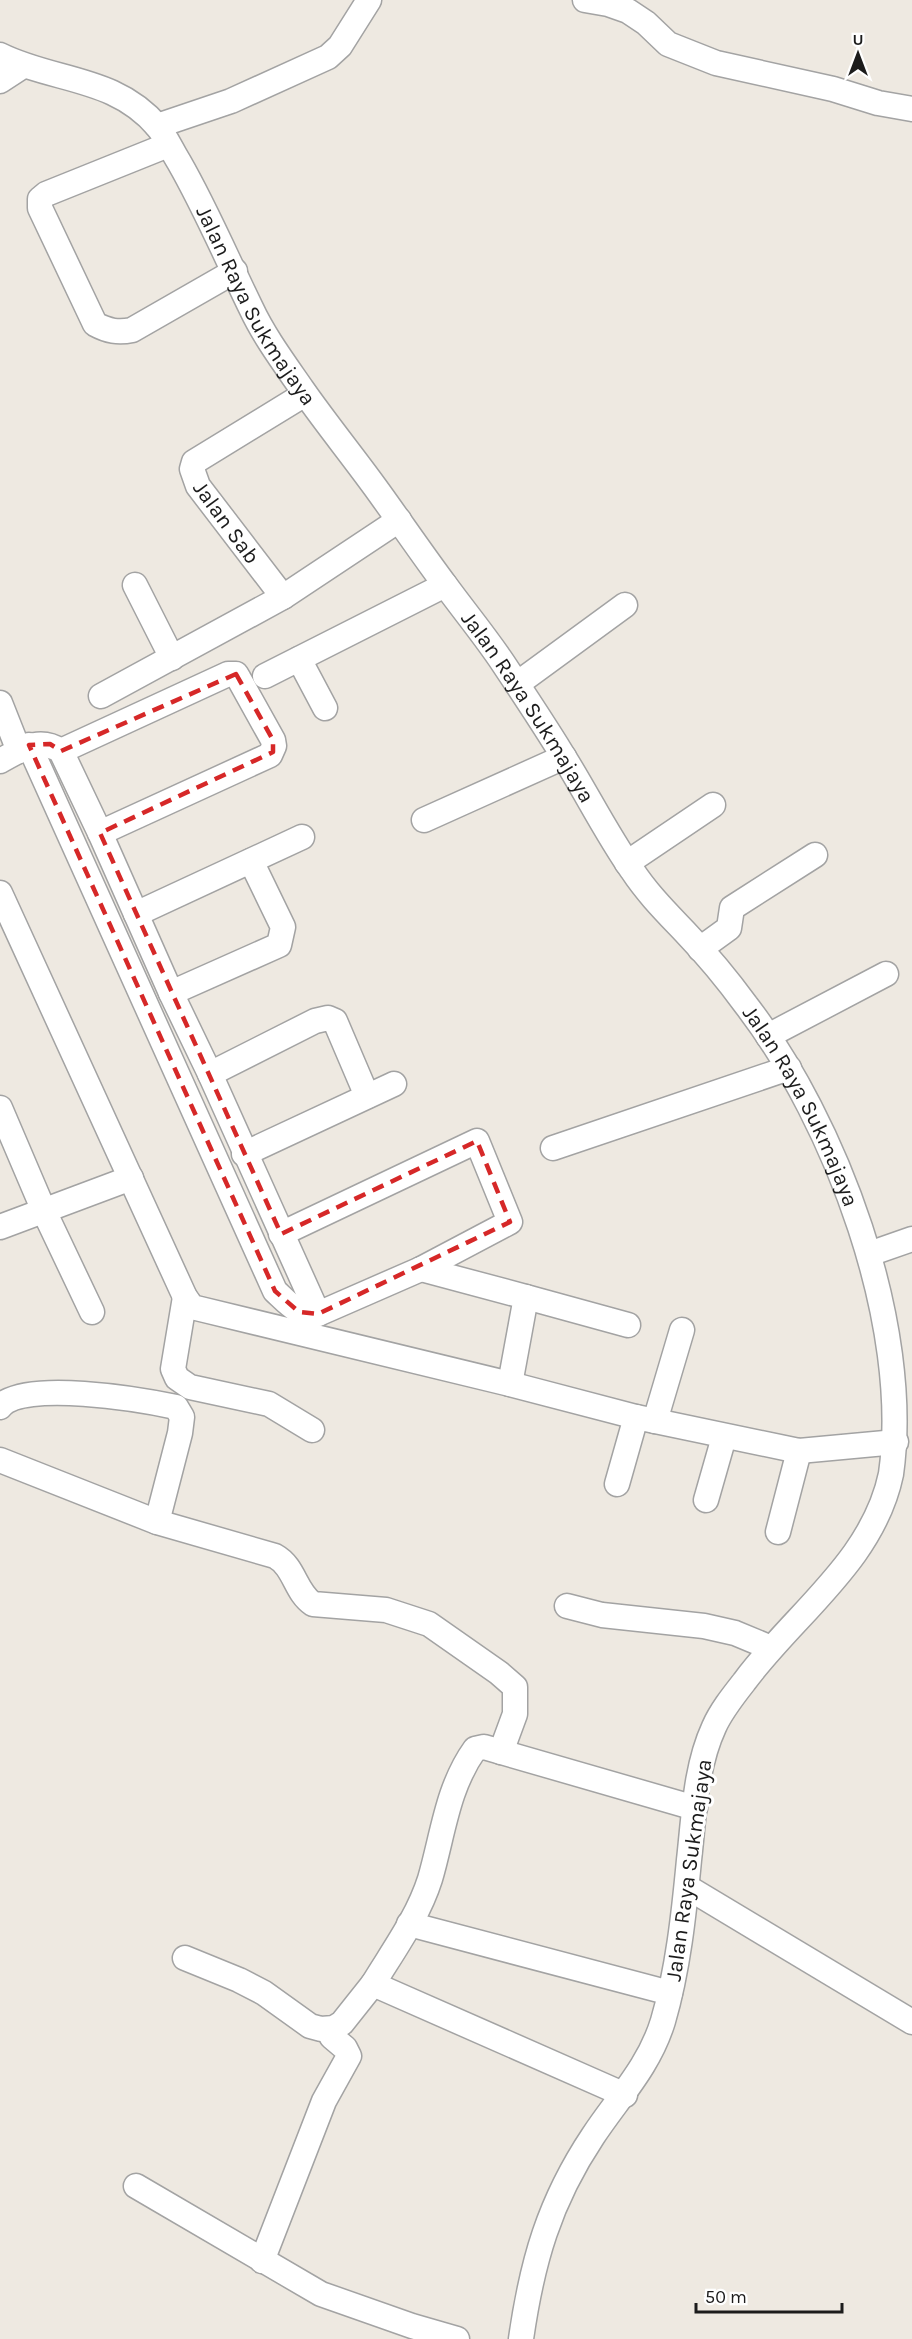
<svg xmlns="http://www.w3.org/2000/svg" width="912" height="2339" viewBox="0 0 912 2339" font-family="Karla,sans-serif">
	<rect width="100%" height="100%" fill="#eee9e1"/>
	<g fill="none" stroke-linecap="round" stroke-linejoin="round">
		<g stroke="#a3a3a3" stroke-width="27">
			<g id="minor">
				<path d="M585,0L608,4L628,11L646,23L668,44L716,63L833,89L878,103L912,109"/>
				<path id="s1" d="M0,55C54,82 115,76 158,127C166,137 172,151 179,162C206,209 227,259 251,308C264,336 284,363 302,389C325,422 351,454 375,487C399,520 422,554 446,586C465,612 485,636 503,663C523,693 543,723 562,754C586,792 606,833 632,870C647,893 666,912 685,932C707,955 727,979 746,1005C836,1122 912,1325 891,1474C873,1561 794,1614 744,1682C733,1696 721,1711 714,1727C695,1768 694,1817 689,1860C684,1913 678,1970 663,2021C649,2067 618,2098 593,2136C549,2202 532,2262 521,2339"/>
				<path d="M0,81L23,66"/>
				<path d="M157,126L231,101L328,57L340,46L369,0"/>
				<path d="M168,145L46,194L40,199V208L95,324C108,331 118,333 132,330L235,271"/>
				<path d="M135,585L172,658"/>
				<path d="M283,597L198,486L192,469L194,462L305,394"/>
				<path d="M299,659L325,708"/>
				<path d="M265,676L445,585"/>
				<path d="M517,684L625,605"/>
				<path d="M101,696L283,597L399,520"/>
				<path d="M0,703L19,751"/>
				<path d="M29,745L275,1291C289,1304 298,1316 318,1314L421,1269L510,1222L477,1141L281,1234"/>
				<path d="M61,751L228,674H236L239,679L273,740L274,746L270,755L100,833"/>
				<path d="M0,761C21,750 38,736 61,751L100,833L171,993L210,1074L318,1314"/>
				<path d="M424,820L564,757"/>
				<path d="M627,863L713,805"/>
				<path d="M0,893L185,1297L192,1307L510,1384L636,1417L799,1451L896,1442"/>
				<path d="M136,914L302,837"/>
				<path d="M700,949L729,928L732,908L815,855"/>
				<path d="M171,993L279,945L283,927L251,861"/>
				<path d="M768,1036L886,974"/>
				<path d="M210,1074L315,1021L328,1018L335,1021L367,1096"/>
				<path d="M0,1108L44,1211L92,1312"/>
				<path d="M553,1148L789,1068"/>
				<path d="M244,1154L394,1084"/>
				<path d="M0,1227L131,1178"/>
				<path d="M872,1253L912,1239"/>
				<path d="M421,1269L526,1297L510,1384"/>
				<path d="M185,1297L173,1369L177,1378L190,1387L269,1404L312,1430"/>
				<path d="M526,1297L628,1325"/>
				<path d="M0,1407C22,1379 143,1400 176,1407L182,1417L180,1433L157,1522"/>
				<path d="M655,1421L682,1330"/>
				<path d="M0,1460L157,1522L275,1556C295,1567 295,1592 313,1604L386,1610L429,1624L499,1673L515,1687V1714L501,1752"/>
				<path d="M617,1484L636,1417"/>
				<path d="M706,1500L724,1437"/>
				<path d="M778,1532L799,1451"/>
				<path d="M567,1606L602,1615L704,1626L735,1633L771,1648"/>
				<path d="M687,1887L912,2022"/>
				<path d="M409,1924L670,1993"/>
				<path d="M185,1958L239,1980L264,1993L310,2026L321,2029L334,2028L342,2023L373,1984"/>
				<path d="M625,2095L373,1984C393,1951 418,1917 430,1879C443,1835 447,1788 475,1749L484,1747L695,1808"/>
				<path d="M136,2186L321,2294L412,2326L457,2339"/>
				<path d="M262,2261L324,2101L349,2056L345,2048L332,2037L334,2028"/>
			</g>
		</g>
		<use href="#minor" stroke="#fff" stroke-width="24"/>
	</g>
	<path fill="none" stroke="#d62828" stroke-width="4.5" stroke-dasharray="12 8" stroke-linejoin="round" d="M236,674L273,740V752L100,833L281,1234L477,1141L510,1222L318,1314L299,1312L275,1291L29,745L50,744L61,751Z"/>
	<g text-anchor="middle" stroke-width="6" stroke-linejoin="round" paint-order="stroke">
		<g font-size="22" fill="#1c1c1c" stroke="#fff">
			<text dy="8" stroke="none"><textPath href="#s1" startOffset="380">Jalan Raya Sukmajaya</textPath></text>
			<text transform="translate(227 522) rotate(54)" y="8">Jalan Sab</text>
			<text dy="8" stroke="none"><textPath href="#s1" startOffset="866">Jalan Raya Sukmajaya</textPath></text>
			<text dy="8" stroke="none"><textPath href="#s1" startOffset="1352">Jalan Raya Sukmajaya</textPath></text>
			<text transform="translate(688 1870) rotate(-82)" y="8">Jalan Raya Sukmajaya</text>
		</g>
	</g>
	<g transform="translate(858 54)" stroke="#ffffff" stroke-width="4.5" paint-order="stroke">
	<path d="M0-4.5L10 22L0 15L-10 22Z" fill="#1c1c1c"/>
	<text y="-9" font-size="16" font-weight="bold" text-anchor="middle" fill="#1c1c1c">U</text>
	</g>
	<path d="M696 2303v9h146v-9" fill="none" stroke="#1c1c1c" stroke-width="3"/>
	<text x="705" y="2303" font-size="18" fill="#1c1c1c" stroke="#ffffff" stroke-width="4.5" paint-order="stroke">50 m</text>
</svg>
